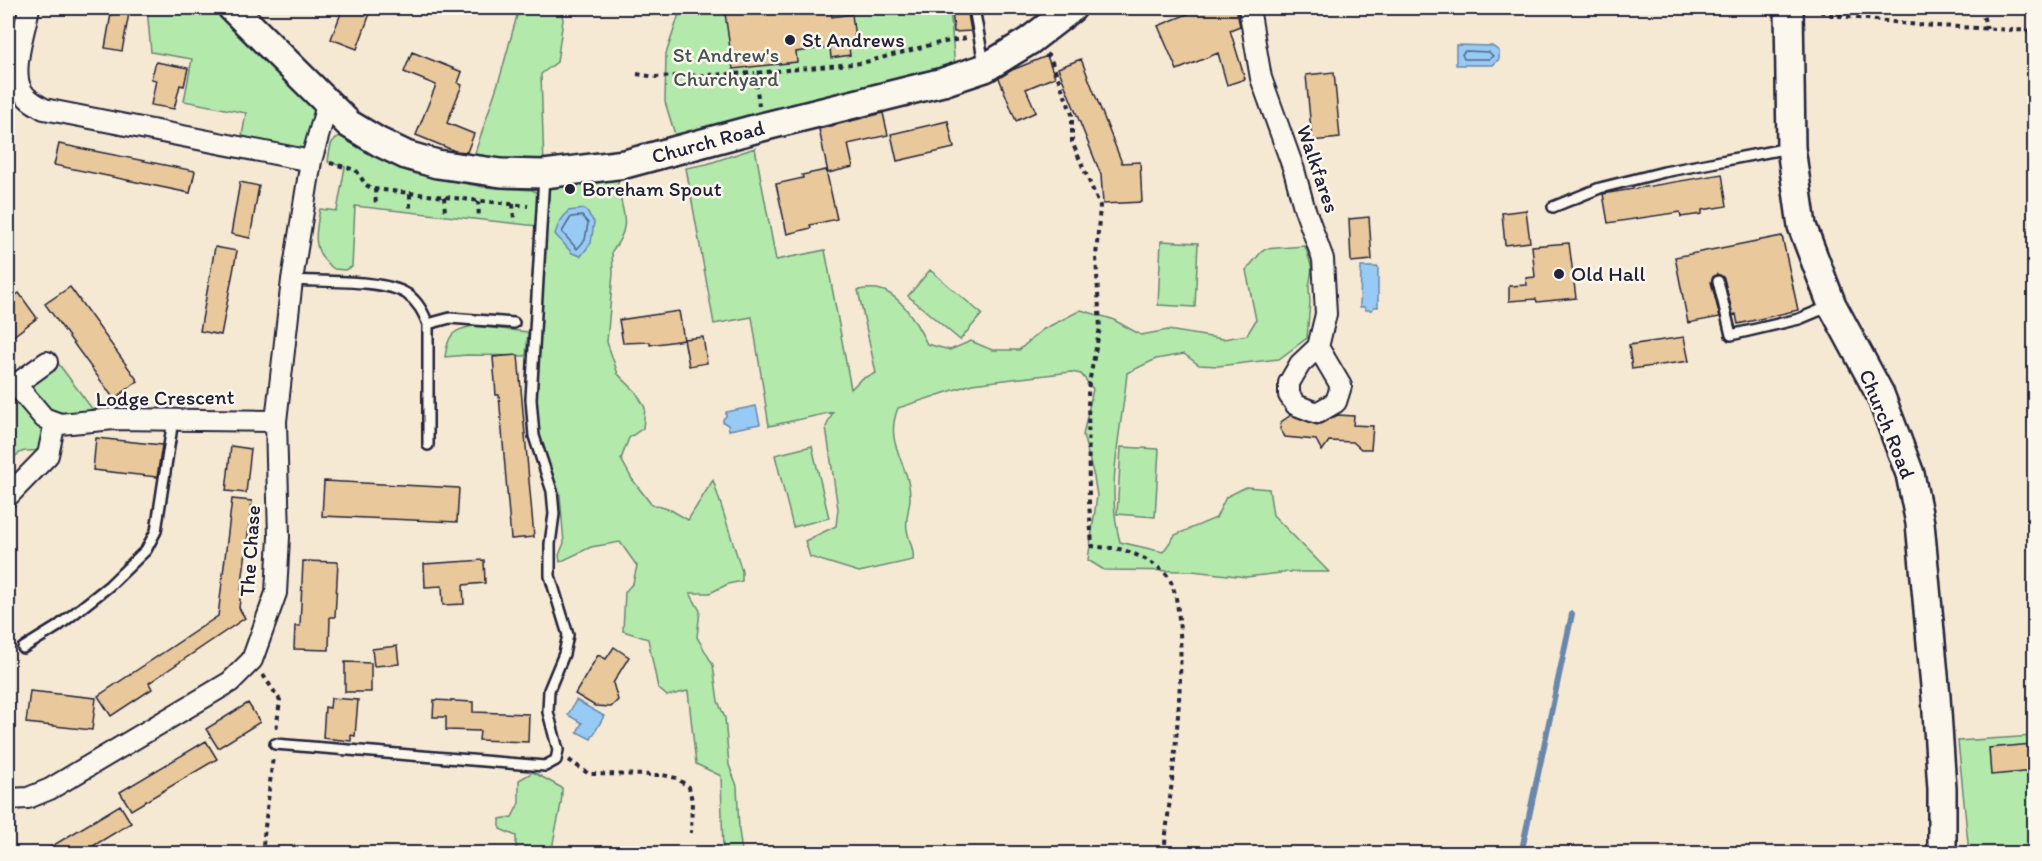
<svg xmlns="http://www.w3.org/2000/svg" width="2042" height="861" viewBox="0 0 2042 861" font-family="Itim,sans-serif">
	<rect width="100%" height="100%" fill="#f6e9d4"/>
	<filter id="ink" filterUnits="userSpaceOnUse"><feTurbulence type="fractalNoise" baseFrequency=".0167" numOctaves="2"/><feDisplacementMap in="SourceGraphic" scale="12" xChannelSelector="R" yChannelSelector="G"/><feConvolveMatrix kernelMatrix="1 2 1 2 8 2 1 2 1" color-interpolation-filters="sRGB"/></filter>
	<g filter="url(#ink)">
		<path fill="#b3e9ab" stroke="#6a8673" stroke-width="1.5" d="M147,8H232L328,102L307,149L283,146L242,136L246,113L184,101L192,59L151,52Z
			M519,8H561L563,20L557,62L541,74L544,166L472,162L501,74Z
			M681,8H950L955,69L677,141L665,102L666,54Z
			M344,135L418,174L483,187L532,190L536,192L538,199L537,226L355,206L352,267L345,270L334,269C311,253 315,233 320,209L337,211L345,167L328,162C330,149 329,138 344,135Z
			M755,148L776,260L825,250L851,389L861,379L876,373L858,290C864,289 871,288 877,289C901,293 917,324 927,344L950,350L971,341L992,350H1019L1042,330L1081,310L1112,319L1141,335L1168,330L1223,339L1247,335L1256,320L1246,270L1264,249L1305,246L1312,268L1309,288L1310,302L1307,338L1279,359L1218,366L1199,365L1184,354L1156,359L1127,373C1122,429 1105,487 1120,542L1163,552L1175,535L1216,518L1226,497L1246,487L1269,489L1273,515L1329,572H1289L1246,577L1192,571L1104,570L1088,560L1097,496L1094,477L1083,435L1093,389L1081,374L1071,372L972,384L898,408C883,445 910,463 910,497C910,508 905,518 907,529C908,540 915,549 913,560L859,572L810,557L805,541L836,526L838,509L826,427L833,412L769,426L752,317L714,324L686,168L707,164Z
			M618,173C615,205 638,220 612,251L613,273L607,342L618,374L636,392L645,408L643,428L629,438L621,459L632,479L651,504L671,510L688,520L713,480L742,571V581L728,584L710,593H690L700,611L697,637L713,665L718,701L725,718L729,765L737,786L739,830L742,853H723L721,776L696,764L688,691L667,696L658,688L648,639L623,631L625,592L633,583L637,566L620,542L591,547L560,562L559,555L564,543L560,495L537,433L535,405L548,181Z
			M1161,241L1198,243L1195,307L1158,305Z
			M930,270L982,314L960,340L908,296Z
			M473,326L528,332L526,356L467,355L445,357C448,335 452,330 473,326Z
			M58,363L96,414H60L50,411L31,388L33,381Z
			M14,399L18,400L45,431L42,449C36,452 33,450 27,451C18,451 13,459 8,466V401Z
			M812,446L829,518L793,527L775,455Z
			M1121,447L1159,449L1155,517L1117,514Z
			M2034,736V853H1969L1958,741Z
			M533,772L562,788C563,810 553,831 552,853H516V836L500,829V819L512,817L519,803V780Z"/>
		<path fill="#97cbf5" stroke="#6887ab" stroke-width="1.5" d="M1456,45L1492,46L1499,51V59L1493,65H1456Z
			M585,209L594,222L591,243L581,256L572,253L555,234L559,223L568,211Z
			M1361,267H1378V307H1374L1372,310H1366L1364,307H1360Z
			M756,406L760,424L729,430L728,425L723,422V419L726,416V412Z
			M576,700L604,716L591,739L577,732L582,723L568,715Z"/>
		<g fill="none" stroke-linecap="round" stroke-linejoin="round">
			<path stroke="#516685" stroke-width="1.5" d="M1465,51L1489,52L1493,56L1489,59H1464L1462,54Z
				M582,216L588,223L585,240L577,249L562,232L571,217Z"/>
			<path stroke="#6887ab" stroke-width="6" d="M1521,854L1572,614"/>
		</g>
		<path fill="#e9c99b" stroke="#22223b" stroke-width="1.5" d="M112,8H130L122,51L105,48Z
			M343,8H372L357,49L331,39Z
			M765,8H793V11L830,8L832,17L852,14L855,39L848,40L850,55L831,58L830,47L796,52L797,62L733,69L725,13Z
			M967,8L971,31L954,32L952,9Z
			M1202,8H1236L1240,26L1230,30L1245,79L1227,85L1218,53L1177,70L1158,26Z
			M412,52L462,72L458,83L462,85L447,123L474,134L467,152L455,151L416,135L436,85L404,72Z
			M1047,56L1055,77L1026,89L1036,112L1016,121L999,78L1012,70Z
			M1081,59L1122,163L1140,162L1142,202L1103,204L1101,175L1058,68Z
			M156,62L188,68L184,86L180,85L174,109L151,105L156,80L151,79Z
			M1334,72L1340,138L1312,141L1306,75Z
			M883,113L888,135L848,144L853,167L828,173L819,129Z
			M948,121L954,148L897,161L891,134Z
			M59,144L195,171L190,193L54,165Z
			M826,170L837,219L810,225L811,228L787,234L776,184L803,178L802,175Z
			M1722,174L1727,206L1702,210V214L1681,217L1680,212L1608,223L1603,194Z
			M240,182L259,186L250,238L231,234Z
			M1526,210L1530,242L1505,245L1502,213Z
			M1369,217L1372,260L1351,262L1349,219Z
			M1782,236L1798,310L1738,324L1736,314L1733,315L1724,279L1717,274L1713,277L1711,282L1720,317L1688,323L1675,257Z
			M1569,243L1576,298L1537,302L1536,299L1509,301V286L1527,285L1526,278L1535,277L1532,246Z
			M215,247L237,251L221,335L200,331Z
			M70,287L138,381L114,399L45,304Z
			M19,293L37,318L8,340V301Z
			M679,311L684,340L650,345V342L623,343L619,320Z
			M703,337L707,363L689,366L684,339Z
			M1684,337L1689,361L1632,369L1629,345Z
			M518,355L534,537L511,539L499,395H496L493,357Z
			M1291,415L1317,425L1338,415L1354,416L1353,425L1373,426L1371,449H1361L1353,442L1329,441L1322,451L1316,440L1285,437L1280,429L1281,422Z
			M96,438L162,445L157,477L93,470Z
			M231,446L251,449L246,493L226,491Z
			M324,481L459,488L457,522L322,516Z
			M232,499L252,501L239,608L245,618L149,683L152,689L111,716L98,696L218,616Z
			M484,560L485,583L463,585L464,604L443,605L442,586L425,587L424,564Z
			M303,561L338,562L335,617H330L329,650L294,649L295,626H300Z
			M397,646L399,664L374,666L372,649Z
			M614,647L629,657L613,683L618,700L611,707L595,706L575,694L598,655L606,659Z
			M345,662L371,663V692H345Z
			M30,691L96,698L92,730L26,723Z
			M331,698L358,700L355,736L351,735V741L323,738L325,707L330,708Z
			M434,700L473,702V712L529,714L528,742L479,740L480,731L446,730V717H433Z
			M248,703L260,722L218,748L206,729Z
			M206,741L217,759L131,810L120,792Z
			M2032,744L2034,771L1991,775L1989,748Z
			M120,805L131,823L80,854H39Z"/>
		<g fill="none" stroke-linecap="round" stroke-linejoin="round">
			<g stroke="#22223b" stroke-width="14">
				<path id="lane" d="M974,8L984,64
					M1553,207L1600,188L1664,172L1789,148
					M292,280C321,282 384,279 407,294C418,302 423,312 428,324V445
					M1718,281L1731,335L1799,319L1830,306
					M428,324L450,318L514,323
					M23,648L57,627L109,586L146,550L156,531L173,420
					M275,744L545,766L556,760L558,750L548,712L549,690L564,654L568,635L550,576V544L554,514L552,491L534,436L531,399L544,176"/>
			</g>
			<g stroke="#22223b" stroke-width="24">
				<path id="street" d="M1249,8L1261,78L1294,170L1304,207L1323,259L1326,314L1318,347L1300,364L1289,383V395L1296,405L1317,413L1336,402L1341,386L1318,347
					M311,161L328,102
					M16,385L44,418L60,424L114,419L276,421
					M8,390L47,362
					M8,496L48,455L55,422
					M8,799L28,798L50,789L230,682L252,660L276,593L279,537L276,421L292,280L311,161L44,109C36,104 27,100 22,91C10,72 25,29 29,8"/>
			</g>
			<g stroke="#22223b" stroke-width="32">
				<path id="secondary" d="M232,8L349,124L379,142L406,155L437,164L501,173L544,174L625,164L762,127L943,82L985,68L1029,41L1072,8
					M1789,8L1791,148L1802,226L1832,305L1880,394L1910,474L1920,523L1936,697L1942,789V854"/>
			</g>
			<path stroke="#22223b" stroke-width="4" stroke-dasharray="4.5 4.5" stroke-linecap="butt" d="M1981,8L1987,29
				M1812,9L1832,15L1919,25L2034,31
				M1046,54L1050,57L1072,114V142L1100,206L1096,257L1100,328L1088,388L1089,502L1092,546C1101,548 1110,547 1119,549C1133,552 1153,562 1164,572C1199,604 1168,803 1164,854
				M637,74L656,77L755,73
				M759,106L755,73L862,63L934,44L966,38
				M330,163L356,170L366,185L373,189L528,206
				M375,189L376,206
				M410,194V210
				M444,197L445,213
				M478,201L479,218
				M513,204L514,222
				M263,675L280,700L276,731
				M569,760L589,774L663,775L676,778L689,787L692,801L691,833
				M262,854L273,756"/>
			<use href="#lane" stroke="#fbf7ec" stroke-width="9"/>
			<use href="#street" stroke="#fbf7ec" stroke-width="20"/>
			<use href="#secondary" stroke="#fbf7ec" stroke-width="27"/>
		</g>
	</g>
	<g fill="#22223b" stroke="#fbf7ec" stroke-width="2">
		<circle cx="790" cy="40" r="6"/>
		<circle cx="570" cy="189" r="6"/>
		<circle cx="1559" cy="274" r="6"/>
	</g>
	<g text-anchor="middle" stroke-width="5" stroke-linejoin="round" paint-order="stroke">
		<g font-size="21" fill="#22223b" stroke="#fbf7ec" text-anchor="start">
			<text x="802" y="47">St Andrews</text>
			<text x="582" y="196">Boreham Spout</text>
			<text x="1571" y="281">Old Hall</text>
		</g>
		<g font-size="21" fill="#465457" stroke="#fbf7ec">
			<text x="726" y="62">St Andrew's<tspan x="726" dy="24">Churchyard</tspan></text>
		</g>
		<g font-size="21" fill="#22223b" stroke="#fbf7ec">
			<text transform="translate(708 142) rotate(-15)" y="7">Church Road</text>
			<text transform="translate(1318 169) rotate(71)" y="7">Walkfares</text>
			<text transform="translate(165 398) rotate(-1)" y="7">Lodge Crescent</text>
			<text transform="translate(1887 424) rotate(68)" y="7">Church Road</text>
			<text transform="translate(250 551) rotate(-86)" y="7">The Chase</text>
		</g>
	</g>
	<rect width="2042" height="861" fill="none" stroke="#fbf7ec" stroke-width="30"/>
	<rect x="15" y="15" width="2012" height="831" fill="none" stroke="#22223b" stroke-width="2" filter="url(#ink)"/>
</svg>
